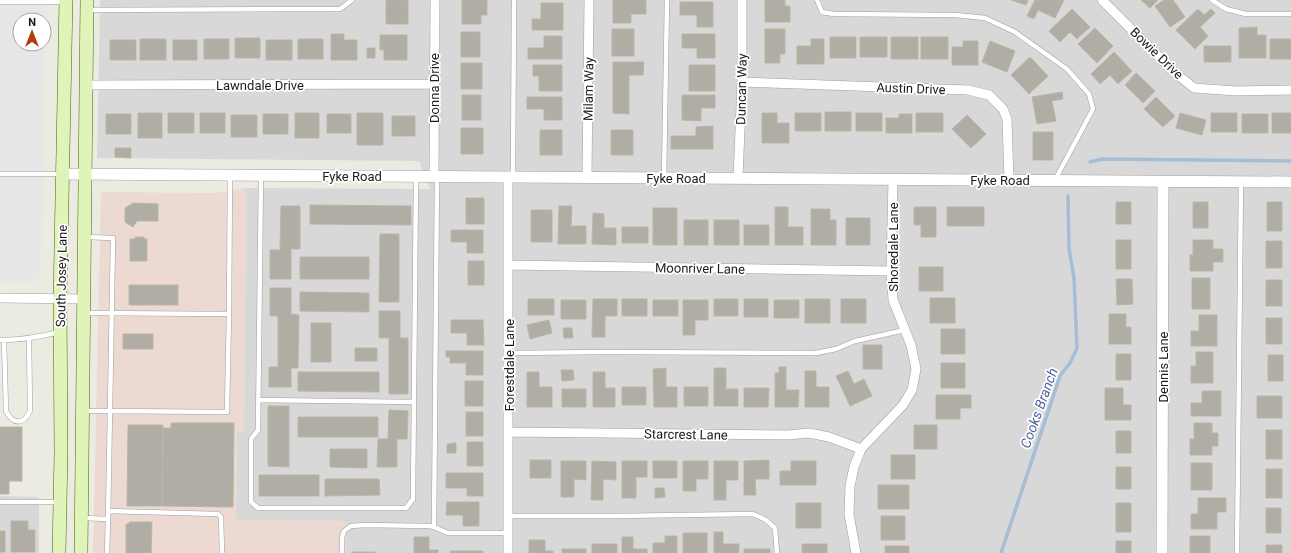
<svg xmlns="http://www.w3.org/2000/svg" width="1291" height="553" viewBox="0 0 1291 553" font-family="Roboto,sans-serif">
	<rect width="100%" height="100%" fill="#ecebe1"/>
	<path fill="#d9d8d8" d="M100,0H1291V553H346V521L236,520L237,431H244L246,188L430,189L419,161L97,158Z
		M0,496L39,497V553H0Z"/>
	<path fill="#ecd9d1" d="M246,188L244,431H237L236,520L347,521L346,553H93L101,192L216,193Z"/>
	<path fill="#e7e7e7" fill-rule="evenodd" d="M0,0H46L41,276L34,282H0ZM20,20H44V44H20Z"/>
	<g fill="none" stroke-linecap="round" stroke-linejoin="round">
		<path stroke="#a4bed6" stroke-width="3.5" d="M1090,162L1102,159L1291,161
			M1001,553L1060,376L1070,363L1077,348L1074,278L1069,249L1068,196"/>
	</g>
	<path fill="#b0ada4" stroke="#bcb5a5" d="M386,0H408V24H386Z
		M462,0H487V15H481V24H462Z
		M613,0H646V14H631V23H613Z
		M765,0H785V6H790V22H765Z
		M1011,0H1028L1026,5Z
		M1035,0H1064L1055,18L1038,10L1034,19L1027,16Z
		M1141,0H1158L1150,8Z
		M1164,0H1173L1185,17L1170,27L1155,6Z
		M680,2H713V27H697V15H680Z
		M541,3H563V30H532V19H541Z
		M1072,9L1090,27L1077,39L1070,32L1060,42L1049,31Z
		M1198,9L1204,15L1211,9L1215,13L1200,27L1208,36L1195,49L1176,30Z
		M1257,27V35H1266V58H1239V28Z
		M1095,28L1113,46L1097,63L1078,44Z
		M612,29H634V56H612Z
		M765,29H785V54H780V63H765Z
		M461,32H480V57H461Z
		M331,34H344V40H357V60H331Z
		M682,34H715V58H697V48H682Z
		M380,35H407V60H384V50H380Z
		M544,36H562V59H528V48H544Z
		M830,37H856V58H830Z
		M860,37H887V57H860Z
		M891,37H918V59H891Z
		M921,37H948V59H921Z
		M235,38H260V58H235Z
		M140,39H166V60H140Z
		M204,39H229V59H204Z
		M298,39H323V59H298Z
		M811,39H824V64H797V46H811Z
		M1270,39H1291V59H1270Z
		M110,40H136V60H110Z
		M173,40H197V60H173Z
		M266,40H292V60H266Z
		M963,41H978V65H952V47H963Z
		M990,41L1015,51L1007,72L982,62Z
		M1204,46H1231V62H1204Z
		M367,48H375V58H367Z
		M1114,52L1132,71L1118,84L1110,75L1100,84L1091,74Z
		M1030,57L1048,76L1029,94L1011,75Z
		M613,62H644L643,75H629V114L613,113Z
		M461,63H482V89H461Z
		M533,65H562V91H539V76H533Z
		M689,65H715V91H689Z
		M1136,73L1155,91L1143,103L1125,85Z
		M1062,92L1063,99L1052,101L1056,121L1037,124L1032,97Z
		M462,95H481V120H462Z
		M682,95H715V108H701V121L682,120Z
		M527,97H562V120H544V109H527Z
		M1156,97L1175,116L1163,127L1144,109Z
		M825,112H851V131H825Z
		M138,113H162V138H138Z
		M168,113H194V133H168Z
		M200,113H225V133H200Z
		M295,113H319V138H295Z
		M357,113H383V145H357Z
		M762,113H777V123H789V143H762Z
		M795,113H821V131H795Z
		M856,113H882V131H856Z
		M916,113H943V132H916Z
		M1180,113L1206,120L1202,135L1176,128Z
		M1211,113H1237V132H1211Z
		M1272,113H1291V133H1272Z
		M106,114H131V134H106Z
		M263,114H288V134H263Z
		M327,114H351V133H327Z
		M899,114H912V133H886V118H899Z
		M1242,114H1268V133H1242Z
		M231,115H257V137H231Z
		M967,115L986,134L971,148L952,129Z
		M392,116H415V136H392Z
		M713,126V149H671V136H696V127Z
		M461,128H483V154H461Z
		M540,130H562V155H540Z
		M611,130H633V155H611Z
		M1033,132H1053V160H1033Z
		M115,148H131V158L115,157Z
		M466,198H484V224H466Z
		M1116,202H1131V224H1116Z
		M1193,202H1208V228H1193Z
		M1267,202H1282V231H1267Z
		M133,203L158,204V221H137L133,227L125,222V208Z
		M310,205L411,206V225L310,224Z
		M281,206H300V249H291V279H270V250H280Z
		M559,206H572L571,226H586V244H558Z
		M775,207H788V227H803V245H775Z
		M914,207H936V237H921V225H914Z
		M947,207H984V226H947Z
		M653,208H677V245H653Z
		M811,209H830V220H836V245H811Z
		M531,210H552V242H531Z
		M593,213L604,214V228H616V245L592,244Z
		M846,218H870V245H846Z
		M684,220H708V245H684Z
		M714,220H739V245H714Z
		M744,225H769V245H744Z
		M622,227H648V243H622Z
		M451,230H483V253H467V242H451Z
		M380,234H399V302H379Z
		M135,237H144V239H147V261H130V239H135Z
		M1116,240H1131V269H1116Z
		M1193,240H1213V249H1223V262H1213V271H1190V255H1193Z
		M1266,241H1282V268H1266Z
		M300,257H369V279H300Z
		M468,261H484V285H468Z
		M919,267H943V291H919Z
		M1192,278H1210V309H1192Z
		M1116,279H1132L1133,304L1117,305Z
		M1266,280H1282V306H1266Z
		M129,285H178V305H129Z
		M270,288H291V314L299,315L298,368H291V387H269V367H278V316H270Z
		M300,292L369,293V312L300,311Z
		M930,298H955V323H930Z
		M528,299H554V315H528Z
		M593,299H617V316H605V337H592Z
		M622,299H647V316H622Z
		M714,299H738V316H714Z
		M744,299H768V317H744Z
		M805,299H830V323H805Z
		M841,299H866V323H841Z
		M561,300H586V319H561Z
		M653,300H678V316H653Z
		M683,300H708V320H695V335H683Z
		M774,300H799V318H774Z
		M379,311H400V338H408V394H389V338H379Z
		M1109,314H1126V327H1131V344H1109Z
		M1199,315H1217V346H1191V331H1199Z
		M1266,318H1282V344H1266Z
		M451,320H483L484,345H467V333H451Z
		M549,320L552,333L530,339L527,325Z
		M311,323H331V362H311Z
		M563,328H572L573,338H564Z
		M941,329H965V354H941Z
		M123,334H153V349H123Z
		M863,345H882V369H863Z
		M355,348H377V361H355Z
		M446,351H483V375H466V363H450V357H446Z
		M1196,352H1213V383H1191V366H1196Z
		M1116,354H1131V380H1116Z
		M1268,355H1283V381H1268Z
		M941,363H965V388H941Z
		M779,367H786V390H799L798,407H775V373H779Z
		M666,368V387H677V407H654L653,369Z
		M714,368H726V389H738V406H714Z
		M561,370H573L574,380L562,381Z
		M805,371H816V387H829V407H805Z
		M848,371L854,384L864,379L872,396L850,406L836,376Z
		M298,372H379V392L298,391Z
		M527,372H539V387H552V407H527Z
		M593,372H605V388H615V407H593Z
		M465,381H483V406H465Z
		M622,387H646V405H622Z
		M684,387H708V406H684Z
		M744,388H769L768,407H744Z
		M1105,388H1123V405H1131V420H1105Z
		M562,389H586V407H562Z
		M1202,391H1221V416H1191V403H1202Z
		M936,395H971V408H960V419H936Z
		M1257,396H1282V418H1257Z
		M268,406H289V467L268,466Z
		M389,410L408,411L407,439H397V467H377L378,439H388Z
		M466,412H483V436H466Z
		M298,417H378V437H298Z
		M171,423H234L233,507L162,506L163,428H171Z
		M1194,423H1212V433H1218V446H1212V455H1190V439H1194Z
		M128,425H163L162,506H127Z
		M914,425H937V449H914Z
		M0,427H22V481H9V494H0Z
		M1266,430H1282V459H1266Z
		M1116,431H1131V453H1116Z
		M467,442H483V466H467Z
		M456,443V453H447V444Z
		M330,449H367V468L330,467Z
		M891,455H915V479H891Z
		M530,460H551V478H530Z
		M769,460V479H755L756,495H744V461Z
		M561,461H586V480L574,479V497H561Z
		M592,461L616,462V480L603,479V500H591Z
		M622,461H647V477H636V498H622Z
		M653,461H677V478H653Z
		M683,461H708V479H696V491H683Z
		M714,461H738V480H726V500H714Z
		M791,461H816V485H780V471H791Z
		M1191,463H1212V490H1191Z
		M1116,467H1131V489H1116Z
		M1266,469H1282V498H1266Z
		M446,473H483V496H467V488H446Z
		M259,475H319V496H259Z
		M325,479H379L380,495L325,496Z
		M878,485H909V509H878Z
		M655,488H664L665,497L655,498Z
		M1198,498H1226V512H1217V529H1191V514H1198Z
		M447,502H479V526H463V515H446Z
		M796,503H821V528H796Z
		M1116,503H1131V532H1116Z
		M1266,508H1281V533H1266Z
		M881,516H905V540H881Z
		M11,521H28V530H35V552H11Z
		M129,522H152L151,553H126V524H129Z
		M0,531H5V552H0Z
		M714,532H723V544H739V553H714Z
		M683,533H707V553H683Z
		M665,536H677V553H653V543H665Z
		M1190,536H1210V553H1190Z
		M414,537H429V550H438V553H414Z
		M622,537H633V549H647V553H622Z
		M529,540H545V551H553V553H529Z
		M1116,541H1131V553H1116Z
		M592,544H617V553H592Z
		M802,544H827V553H802Z
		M1266,545H1282V553H1266Z
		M885,546H909V553H885Z
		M562,549H586V553H562Z
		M744,549H770V553H744Z
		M450,551H483V553H450Z
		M352,552H375V553H352Z"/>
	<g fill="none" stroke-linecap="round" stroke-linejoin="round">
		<g stroke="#9f9f9f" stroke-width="5.5">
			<path id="service" d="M817,0L822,12L834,14L955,15L985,18L1015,32L1067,69L1089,94L1093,109L1055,180
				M1212,0L1226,9L1246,14H1291
				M0,2H64
				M89,10L340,9L352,0
				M0,174H62
				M261,175L258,430L251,439V502L258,508H406L413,499L416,176
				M513,177L514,0
				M664,178L667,0
				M85,313L229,314L230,175
				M0,340C20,340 40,337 59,332
				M4,340L6,411C13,425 24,425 30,411L29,338
				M509,353L606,352L816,353L836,349L855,341L905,330
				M258,400L414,402
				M83,411H110L113,238L86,237
				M0,502H58
				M108,511L218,514L221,517L222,553
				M509,516H614L753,514L766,520L775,528L777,553
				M83,518L108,519L107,553
				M108,519L110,411L227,412L229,314
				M434,527L437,176
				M342,553V538L344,531L351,526L365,525L430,526L434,527L448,533H509
				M1237,553L1241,181"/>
		</g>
		<g stroke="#9f9f9f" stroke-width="10">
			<path id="minor" d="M1102,0L1174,72L1194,88L1236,91L1291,90
				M742,82L968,90L989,95L1003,109L1007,119L1009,180
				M86,85L434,84
				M434,176L435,0
				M508,177V553
				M587,177L589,0
				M738,178L742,82V0
				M508,265L891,271
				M0,298L84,299
				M509,432L788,435L809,433L829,437L861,449
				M856,553L849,514L850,486L854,467L861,449L903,405L912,390L916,369L911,345L893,300L891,271L893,179"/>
		</g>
		<g stroke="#9f9f9f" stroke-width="12">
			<path id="tertiary" d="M62,174L1291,182
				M1162,553L1163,181"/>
		</g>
		<g stroke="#45660d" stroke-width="14">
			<path id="secondary" d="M59,553L61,453L60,299L66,0
				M81,553L87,0"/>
		</g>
		<use href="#service" stroke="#fff" stroke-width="4.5"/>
		<use href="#minor" stroke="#fff" stroke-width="9"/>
		<use href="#tertiary" stroke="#fff" stroke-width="11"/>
		<use href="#secondary" stroke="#e0f3b8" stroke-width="13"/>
	</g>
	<g text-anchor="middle" stroke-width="3.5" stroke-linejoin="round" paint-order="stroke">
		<g font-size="13" fill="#1b1b1b" stroke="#fff">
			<text transform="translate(1157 53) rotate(44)" y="5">Bowie Drive</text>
			<text x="260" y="90">Lawndale Drive</text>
			<text transform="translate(434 88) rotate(-90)" y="5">Donna Drive</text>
			<text transform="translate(911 88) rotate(2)" y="5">Austin Drive</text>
			<text transform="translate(588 89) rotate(-89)" y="5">Milam Way</text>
			<text transform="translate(741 89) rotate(-89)" y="5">Duncan Way</text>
			<text x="352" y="181">Fyke Road</text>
			<text x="676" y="183">Fyke Road</text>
			<text x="1000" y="185">Fyke Road</text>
			<text transform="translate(893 247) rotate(-90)" y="5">Shoredale Lane</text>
			<text transform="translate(700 268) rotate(1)" y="5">Moonriver Lane</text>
			<text transform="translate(61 276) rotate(-89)" y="5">South Josey Lane</text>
			<text transform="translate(509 365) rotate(-90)" y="5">Forestdale Lane</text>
			<text transform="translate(1163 367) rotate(-90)" y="5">Dennis Lane</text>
			<text transform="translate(686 434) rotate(1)" y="5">Starcrest Lane</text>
		</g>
		<g font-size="14" font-style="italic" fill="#5064a1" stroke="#fff">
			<text transform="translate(1039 408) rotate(-70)" y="5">Cooks Branch</text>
		</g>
	</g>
	<g transform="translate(32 32)"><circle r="19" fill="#ffffff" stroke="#a4a4a4"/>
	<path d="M0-3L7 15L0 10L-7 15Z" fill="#b53b10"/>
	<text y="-6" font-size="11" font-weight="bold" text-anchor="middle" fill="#1b1b1b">N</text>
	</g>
</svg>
